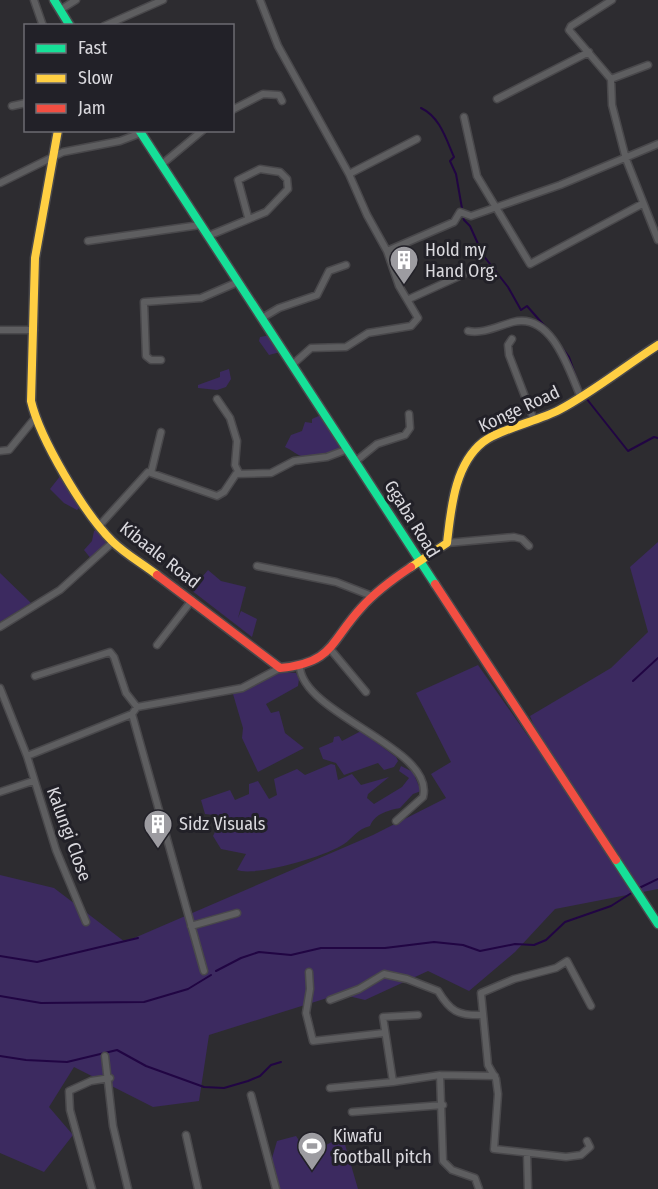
<svg xmlns="http://www.w3.org/2000/svg" width="658" height="1189" viewBox="0 0 658 1189" font-family="'Fira Sans Condensed',sans-serif">
	<rect width="100%" height="100%" fill="#2d2c30"/>
	<path fill="#3c2a60" d="M271,335L280,352L269,355L259,341L260,337Z
		M229,369L231,379L226,387L217,390L198,388V385L220,377V372Z
		M323,414L344,447C333,452 313,461 301,456C294,453 292,450 285,447L291,435L302,431L305,422L312,423V419Z
		M61,475L65,476L80,507L77,510L64,503L50,489Z
		M99,528L110,541L92,560L84,550L92,541L94,531Z
		M658,542V889L555,909L515,952L469,991L428,971L365,1000L340,994L209,1035L199,1101L153,1107L74,1067L49,1107L73,1135L44,1172L0,1153V875L54,888L125,942L373,835L446,798L431,774L451,762L416,693L478,665L553,772L530,716L611,668L648,632L630,567Z
		M208,570L221,581L246,587L238,618L241,611L257,619L252,637L191,590Z
		M0,573L31,603L0,622Z
		M285,672L296,673L299,679L298,686L266,704L271,713L279,711L285,733L304,748L258,772L242,738L243,728L233,694L275,674Z
		M361,731L396,757L398,761L394,767L384,770L378,763L344,775L336,763L323,759L319,748L333,742L334,737L339,736L342,741Z
		M331,764L335,765L338,780L352,774L361,785L389,777L368,794L367,798L374,804L402,787L409,778L399,771L401,766L413,772L421,791L413,794L400,808C390,810 375,813 370,826C357,829 353,838 344,844C327,856 255,877 237,870L246,854L221,849L213,836L217,828L214,815L205,814L201,800L230,790L235,800L249,794V784L258,781L269,799L277,795L274,779L297,769L305,775Z
		M296,1136L306,1151L317,1150L339,1138L344,1141L358,1189H278L270,1165L277,1141Z"/>
	<g fill="none" stroke-linecap="round" stroke-linejoin="round">
		<path stroke="#210543" stroke-width="2" d="M421,108C440,117 446,139 454,157L450,161L456,174L464,220L470,226L483,255L508,287L521,310L527,306L549,331
			M560,345L569,357L578,383
			M586,398L628,451L654,437L658,438
			M633,681L658,658
			M637,889L658,879
			M0,956L37,962L138,938
			M216,971L241,958L259,952L291,955L321,948H385L434,942L463,945L480,951L515,944L534,945L546,940L565,922L611,906L633,892
			M0,996L41,1003L144,1002L188,989L211,975
			M0,1056L26,1060L67,1062L117,1050L146,1066L204,1087L224,1088L248,1081L260,1076L271,1065L281,1062"/>
		<g stroke="#49484b" stroke-width="9">
			<path id="street" d="M34,0L43,26
				M260,0L278,46L349,174L367,215L387,251L399,286L418,318L411,326L368,333L346,347L311,348L292,365
				M612,0L571,26L569,30L611,79L612,105L626,159L658,240
				M60,10L76,0
				M104,26L163,0
				M611,79L648,65
				M497,99L589,52
				M12,106L26,103
				M232,110L263,94L279,95L282,101
				M464,117L477,176L530,264L642,204
				M161,165L203,130
				M349,174L417,139
				M0,183L63,152L120,141L141,133
				M208,236L266,212L288,189L287,179L280,172L260,169L238,180L248,217
				M88,241L200,225
				M387,251L454,222L460,212L471,216L560,185L658,144
				M409,299L464,274
				M262,318L279,308L317,295L329,271L346,265
				M0,330H34
				M468,331C483,334 498,326 513,322C552,312 569,370 581,398
				M512,339L508,345L509,355L534,420
				M161,360H151L146,356L144,302L201,298L238,282
				M217,399L230,418L237,441L235,465L239,473
				M0,451L9,450L35,418
				M356,461L377,444L405,435L410,428L409,414
				M151,473L161,432
				M99,526L148,472L217,496L224,492L236,474L271,473L294,461L327,457L348,449
				M447,543L514,537L522,539L529,546
				M257,566L336,582L372,596
				M0,627L60,590L113,542
				M157,645L192,600
				M331,650L366,692
				M300,668C305,715 436,749 423,797L396,821
				M35,676L110,652L114,657L126,693L137,707
				M0,688L27,756L56,850L86,922
				M132,714L204,971
				M27,756L132,714L137,707L242,688L280,668
				M0,792L33,781
				M191,926L237,913
				M309,972L310,989L306,1013L313,1041L384,1033
				M330,1000L359,989L384,974L407,979L438,991C450,1011 458,1016 482,1015
				M418,1015L383,1017L393,1082L440,1075L443,1161L452,1170L475,1178L479,1189
				M105,1056L113,1126L128,1189
				M440,1075L495,1076
				M330,1088L393,1082
				M251,1095L276,1189
				M352,1112L443,1105
				M186,1135L198,1189
				M587,1141L590,1147L581,1155L566,1157L494,1149L498,1094L496,1079L488,1065L481,993L514,979L556,968L567,961L591,1006
				M527,1154L528,1189
				M92,1189L70,1110L69,1091L91,1081L110,1078"/>
		</g>
		<g stroke="#49484b" stroke-width="11">
			<path id="fast" d="M54,0L70,26
				M139,130L435,584
				M616,860L658,924"/>
		</g>
		<g stroke="#49484b" stroke-width="11">
			<path id="slow" d="M58,130L35,258L31,401C40,439 84,513 112,541C125,554 143,564 157,575
				M411,567L447,543C451,510 454,465 483,442C500,429 538,421 559,410C593,392 625,366 658,345"/>
		</g>
		<g stroke="#49484b" stroke-width="11">
			<path id="jam" d="M157,575L280,668C333,663 330,642 361,608C375,592 393,579 411,567
				M435,584L616,860"/>
		</g>
		<use href="#street" stroke="#5e5e60" stroke-width="6"/>
		<use href="#fast" stroke="#16e098" stroke-width="8"/>
		<use href="#slow" stroke="#ffcf43" stroke-width="8"/>
		<use href="#jam" stroke="#f24e42" stroke-width="8"/>
	</g>
	<defs>
		<g id="building-pin" transform="scale(1.5)"><path d="M0 17L-7.5 6A9.5 9.5 0 1 1 7.5 6Z" fill="#9d9ca1" stroke="#222128"/><path d="M-4-6H4V6H1V3H-1V6H-4ZM-2.5-4.3h1.7v1.8h-1.7ZM.8-4.3h1.7v1.8H.8ZM-2.5-1h1.7V.8h-1.7ZM.8-1h1.7V.8H.8Z" fill="#fff"/></g>
		<g id="stadium-pin" transform="scale(1.5)"><path d="M0 17L-7.5 6A9.5 9.5 0 1 1 7.5 6Z" fill="#9d9ca1" stroke="#222128"/><path d="M0-5a6.5 5 0 1 0 0 10a6.5 5 0 1 0 0-10ZM-3.5-1.8h7v3.6h-7Z" fill="#fff"/></g>
	</defs>
	<g fill-rule="evenodd">
		<use href="#building-pin" x="404" y="260"/>
		<use href="#building-pin" x="158" y="824"/>
		<use href="#stadium-pin" x="312" y="1146"/>
	</g>
	<g text-anchor="middle" stroke-width="6" stroke-linejoin="round" paint-order="stroke">
		<g font-size="18" fill="#dad9de" stroke="#222128" text-anchor="start">
			<text x="425" y="256">Hold my<tspan x="425" dy="21">Hand Org.</tspan></text>
			<text x="179" y="830">Sidz Visuals</text>
			<text x="333" y="1142">Kiwafu<tspan x="333" dy="21">football pitch</tspan></text>
		</g>
		<g font-size="18" fill="#dad9de" stroke="#222128">
			<text transform="translate(519 409) rotate(-25)" y="6">Konge Road</text>
			<text transform="translate(412 519) rotate(58)" y="6">Ggaba Road</text>
			<text transform="translate(160 555) rotate(38)" y="6">Kibaale Road</text>
			<text transform="translate(69 834) rotate(70)" y="6">Kalungi Close</text>
		</g>
	</g>
	<rect x="24" y="24" width="210" height="108" fill="#222128" stroke="#6c6b71" stroke-width="1.5"/>
	<rect x="36" y="44" width="30" height="9" fill="#16e098" stroke="#6c6b71" stroke-width="1.5"/>
	<text x="78" y="54" font-size="18" fill="#dad9de">Fast</text>
	<rect x="36" y="74" width="30" height="9" fill="#ffcf43" stroke="#6c6b71" stroke-width="1.5"/>
	<text x="78" y="84" font-size="18" fill="#dad9de">Slow</text>
	<rect x="36" y="104" width="30" height="9" fill="#f24e42" stroke="#6c6b71" stroke-width="1.5"/>
	<text x="78" y="114" font-size="18" fill="#dad9de">Jam</text>
</svg>
